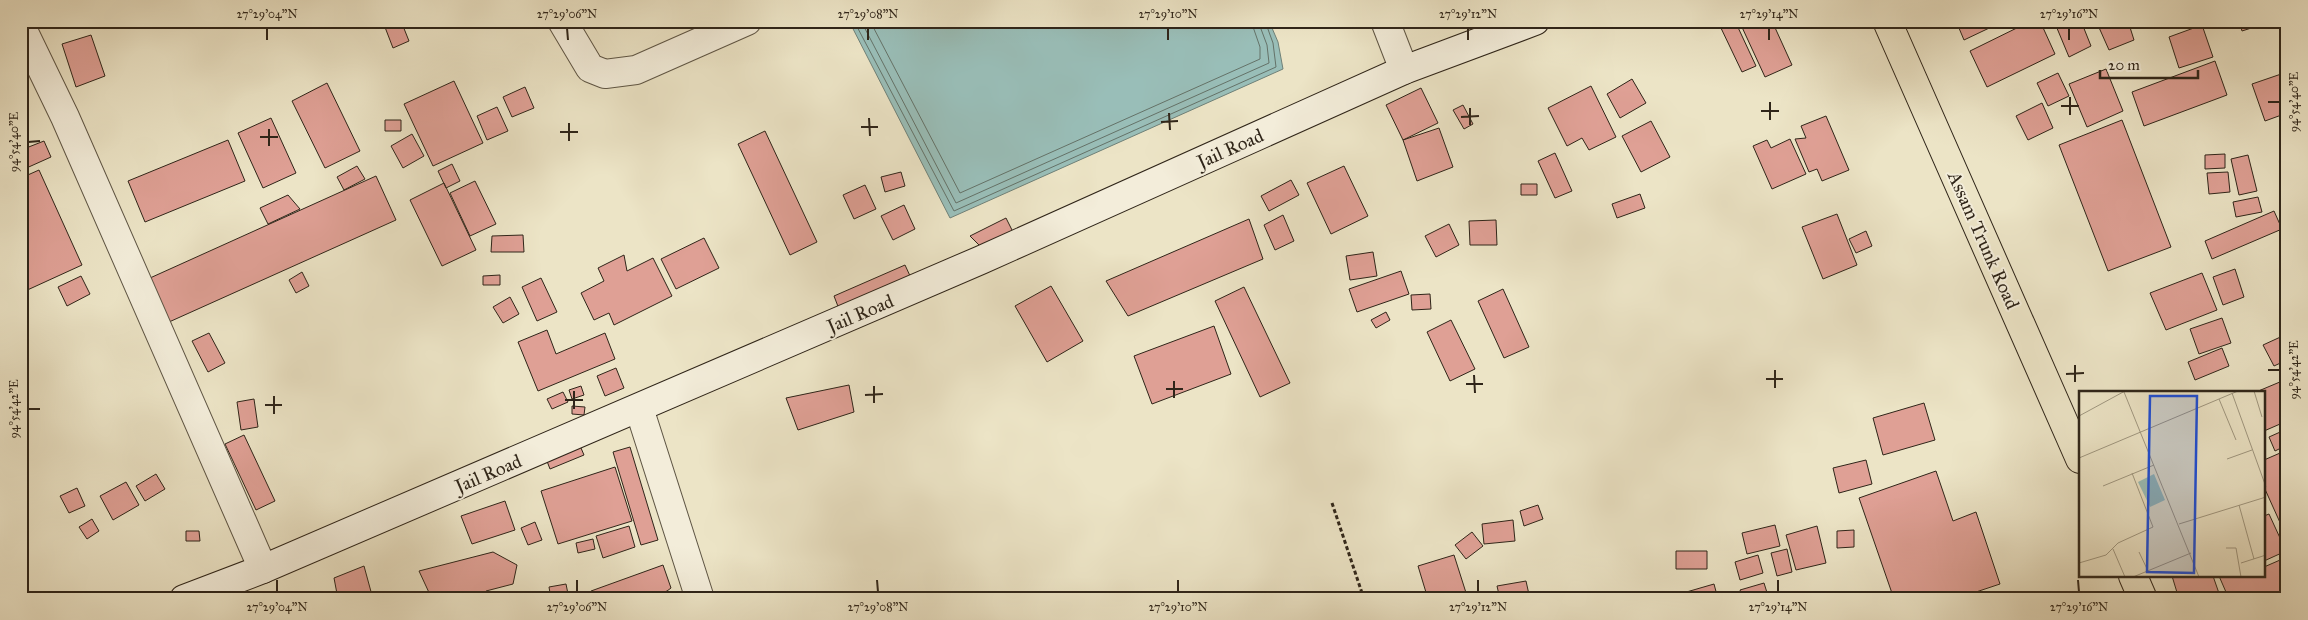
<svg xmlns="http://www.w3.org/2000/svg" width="2308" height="620" viewBox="0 0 2308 620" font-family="'IM FELL Great Primer',serif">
	<rect width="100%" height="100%" fill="#ece4c6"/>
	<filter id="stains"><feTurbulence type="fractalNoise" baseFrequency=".004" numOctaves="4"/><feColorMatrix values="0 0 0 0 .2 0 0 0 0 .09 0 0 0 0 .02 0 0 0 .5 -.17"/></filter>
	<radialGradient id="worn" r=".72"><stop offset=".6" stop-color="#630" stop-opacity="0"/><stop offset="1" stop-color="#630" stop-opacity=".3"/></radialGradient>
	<path fill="#99beb8" stroke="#6f8178" d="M849,21H1269L1278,42L1283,69L950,218Z"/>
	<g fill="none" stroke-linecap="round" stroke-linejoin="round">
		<path stroke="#647268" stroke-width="1" d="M854,21L954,211L1276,67L1273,43L1265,21
			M861,21L956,203L1269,63L1267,45L1258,21
			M870,21L960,193L1260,59V47L1251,21"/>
	</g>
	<path fill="#dfa095" stroke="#2f2519" d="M386,21H401L409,41L393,48L383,22Z
		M1731,21H1735L1756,66L1742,72L1720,26Z
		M1749,21H1772L1792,65L1765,77L1741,25Z
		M1956,21H2004L1964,40Z
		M2031,21H2040L2055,54L1987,87L1970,51Z
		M2054,21H2081L2091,46L2069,57Z
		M2101,21H2128L2134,40L2109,50L2097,23Z
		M2239,21H2273L2242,31Z
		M2202,25L2213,57L2179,68L2169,37Z
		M91,35L105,76L76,87L62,44Z
		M2215,61L2227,95L2144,126L2132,92Z
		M2106,69L2123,111L2087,127L2069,84Z
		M2287,72V113L2265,121L2252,84Z
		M2058,73L2069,96L2048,106L2037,83Z
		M1632,79L1646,103L1620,118L1607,94Z
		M454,81L483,143L433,166L404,104Z
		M327,83L360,151L325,168L292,101Z
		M1591,86L1616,137L1589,150L1582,138L1567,146L1548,108Z
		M525,87L534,108L512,117L503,97Z
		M1421,88L1438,123L1403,140L1386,105Z
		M2042,103L2053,128L2028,140L2016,116Z
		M1463,105L1473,124L1464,129L1453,110Z
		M497,107L508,131L487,140L477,116Z
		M1826,116L1849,170L1822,181L1817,169L1809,172L1795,139L1806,138L1801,126Z
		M271,118L296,173L263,188L238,133Z
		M385,120H401V131H385Z
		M2122,120L2171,247L2108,271L2059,145Z
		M1651,121L1670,157L1641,172L1622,136Z
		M1439,128L1453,167L1417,181L1403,140Z
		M765,131L817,242L790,255L738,144Z
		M412,134L424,156L403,168L391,146Z
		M1790,139L1806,174L1772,189L1753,146L1767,140L1771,148Z
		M228,140L245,181L145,222L128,181Z
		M44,141L51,157L22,170L21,150Z
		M1555,153L1572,191L1555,198L1538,161Z
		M2225,154V168L2205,169V155Z
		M2248,155L2257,191L2239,195L2231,159Z
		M452,164L460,181L446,188L438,171Z
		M357,166L365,179L344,190L337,177Z
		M1344,166L1368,216L1331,234L1307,183Z
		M39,170L82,265L23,292L21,288V178Z
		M901,172L905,186L885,192L881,177Z
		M2228,172L2230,192L2209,194L2207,173Z
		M376,176L396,220L169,322L150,278Z
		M1291,180L1299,195L1269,211L1261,196Z
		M475,181L496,224L470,236L450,193Z
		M444,183L476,250L442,266L410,200Z
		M1521,184H1537V195H1521Z
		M865,185L876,209L854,219L843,195Z
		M1640,194L1645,208L1617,218L1612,204Z
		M288,195L300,209L268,224L260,208Z
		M2258,197L2262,212L2236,217L2233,202Z
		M904,205L915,229L893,240L881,216Z
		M2274,211L2282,229L2212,259L2205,241Z
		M1837,214L1857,265L1823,279L1802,227Z
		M1283,215L1294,241L1275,250L1264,225Z
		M1006,218L1013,232L981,247L970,236Z
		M1249,219L1263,259L1128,316L1106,281Z
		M1496,220L1497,245H1470L1469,221Z
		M1449,224L1459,245L1436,257L1425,236Z
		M1866,231L1872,246L1856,253L1849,239Z
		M523,235L524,252H491L492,236Z
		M704,238L719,268L676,289L661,259Z
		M1373,252L1377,276L1350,280L1346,256Z
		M624,255L627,271L653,258L672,296L614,325L609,313L594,320L581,293L604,281L598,268Z
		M905,265L911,278L839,309L834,296Z
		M2235,269L2244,297L2223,305L2213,277Z
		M1401,271L1409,294L1357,312L1349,289Z
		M302,272L309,286L296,293L289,280Z
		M2202,273L2217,310L2166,330L2150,293Z
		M500,275V285H483V276Z
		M81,276L90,294L67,306L58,287Z
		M541,278L557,312L537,321L522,287Z
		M1051,286L1083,341L1047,362L1015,306Z
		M1244,287L1290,383L1260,397L1215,301Z
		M1503,289L1529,347L1504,358L1478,301Z
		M1430,294L1431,309L1412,310L1411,295Z
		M510,297L519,314L503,323L493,307Z
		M1386,312L1390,320L1376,328L1371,320Z
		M2222,318L2231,343L2199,354L2190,329Z
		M1451,320L1475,369L1450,381L1427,332Z
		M1214,326L1231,374L1152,404L1134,356Z
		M547,330L556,354L605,333L615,359L538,391L518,342Z
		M209,333L225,363L208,372L192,341Z
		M2287,334V360L2274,366L2263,345Z
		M2222,348L2229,366L2195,380L2188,362Z
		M616,368L624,388L605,396L597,376Z
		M2287,379V421L2264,431V392H2256Z
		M849,385L854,412L798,430L786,398Z
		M581,386L584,395L572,399L569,390Z
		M563,392L568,402L552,409L547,399Z
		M254,399L258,427L241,430L237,402Z
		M1924,403L1935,440L1883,455L1873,418Z
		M572,406L585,407L584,415L572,414Z
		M2287,429V445L2275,451L2269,437Z
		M244,435L275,501L256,510L225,444Z
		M578,441L584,455L550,469L545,456Z
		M630,447L658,540L641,545L613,452Z
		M2287,450V538L2264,487V460Z
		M1866,460L1872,484L1839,493L1833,468Z
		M615,467L632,521L558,544L541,491Z
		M1936,471L1953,521L1976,512L2000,584L1964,596L1965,599H1894L1859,498Z
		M156,474L165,489L145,501L136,486Z
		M126,482L139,505L113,520L100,496Z
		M77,488L85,506L69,513L60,496Z
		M505,501L515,530L472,544L461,516Z
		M1538,505L1543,519L1524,526L1520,511Z
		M2269,514L2286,551L2264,561V516Z
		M92,519L99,531L87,539L79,527Z
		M1513,520L1515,541L1484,544L1482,524Z
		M535,522L542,540L528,545L521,528Z
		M1775,525L1780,546L1747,554L1742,533Z
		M629,526L635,547L603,558L596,536Z
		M1817,526L1826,563L1796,570L1786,535Z
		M1854,530V547L1837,548V531Z
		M186,531H199L200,541H186Z
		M1472,532L1483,546L1466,559L1455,545Z
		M593,539L595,549L578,553L576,543Z
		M1787,549L1792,572L1777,576L1771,553Z
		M1676,551H1707V569H1676Z
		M493,552L517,565L513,584L486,591L487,599H432L419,571Z
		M1454,555L1468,599H1428L1418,566Z
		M1758,555L1763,573L1740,580L1735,562Z
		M2287,557V592L2271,599H2229L2219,576H2264V567Z
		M663,565L671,588L667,591L646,599H593L591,591Z
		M364,566L373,599H338L334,578Z
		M2172,576H2213L2221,599H2179Z
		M1526,581L1530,599H1500L1497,586Z
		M1764,583L1769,599H1743L1740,590Z
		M566,584L569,599H551L549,587Z
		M1714,584L1718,599H1684L1683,593Z"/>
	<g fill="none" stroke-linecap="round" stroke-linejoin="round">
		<g stroke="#5e5544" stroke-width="30">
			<path id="street" d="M562,21L590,68L605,74L636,70L747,21
				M1385,21L1404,70
				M21,26L65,117L263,569
				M639,408L700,599"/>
		</g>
		<g stroke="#2f2519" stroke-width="30">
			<path id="secondary" d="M184,599L263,569L981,260L1404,70L1535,21"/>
		</g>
		<g stroke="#2f2519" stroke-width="30">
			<path id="primary" d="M1887,21L2080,459
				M2133,576L2143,599"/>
		</g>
		<path stroke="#2f2519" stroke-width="3" stroke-dasharray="4 2.5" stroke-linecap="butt" d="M1332,503L1364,599"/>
		<use href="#street" stroke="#f3edda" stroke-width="28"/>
		<use href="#secondary" stroke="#f3edda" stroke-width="28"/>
		<use href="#primary" stroke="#ece4c6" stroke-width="28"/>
	</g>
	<path fill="none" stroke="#2f2519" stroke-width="2" d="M267,28V40M567,28L568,40M868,28V40M1168,28V40M1468,28V40M1769,28V40M2069,28V40M2070,97V115M1770,102V120M2268,102H2280M2061,106H2079M1470,108V125M1761,111H1779M1169,113L1170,130M1461,117L1479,116M869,118L870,136M1161,122L1178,121M569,123V141M861,127H878M269,129V146M560,132H578M260,137H278M28,142L40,141M2075,365V382M1775,370V388M2268,370H2280M2066,374L2084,373M1474,375L1475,393M1766,379H1783M1174,381V398M1466,384H1483M874,386V403M1166,389H1183M574,391V409M865,395L883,394M274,396V414M565,400H583M265,405H282M28,409H40M277,580V592M577,580V592M877,580L878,592M1178,580V592M1478,580V592M1778,580V592M2078,580L2079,592"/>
	<g text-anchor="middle" stroke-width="4" stroke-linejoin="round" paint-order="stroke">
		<g font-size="19" fill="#2f2519" stroke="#f3edda">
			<text transform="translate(1230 148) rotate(-24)" y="7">Jail Road</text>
			<text transform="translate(1984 240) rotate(66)" y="7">Assam Trunk Road</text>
			<text transform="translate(860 313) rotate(-23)" y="7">Jail Road</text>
			<text transform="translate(488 473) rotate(-23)" y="7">Jail Road</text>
		</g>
	</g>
	<g transform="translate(2079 391)">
		<rect width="186" height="186" fill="#ece4c6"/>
		<path d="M75,83L86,109L71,116L59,91Z" fill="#99beb8"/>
		<path fill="none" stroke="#a09881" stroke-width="1" d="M175,0L183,26M45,1L120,186M153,2L187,96M140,8L157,49M0,25L46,0M0,67L159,0M148,68L173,59M24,95L75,74M160,114L175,168M100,133L187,106M147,157H157L162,186M34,158L46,186M60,161L69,180M0,172L27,164L39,152L74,136L53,82M162,172L187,164M54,186L112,162"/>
		<path fill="#1d4ed8" fill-opacity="0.15" stroke="#1d4ed8" stroke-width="2.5" d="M71,5H118L115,182L68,181Z"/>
		<rect width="186" height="186" fill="none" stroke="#2f2519" stroke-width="2.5"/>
	</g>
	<rect width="2308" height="620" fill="none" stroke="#ece4c6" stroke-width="55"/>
	<path d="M2100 70v8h98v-8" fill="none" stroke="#2f2519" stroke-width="2.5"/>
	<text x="2108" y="70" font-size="15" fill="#2f2519" stroke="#f3edda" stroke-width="4" paint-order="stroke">20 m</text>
	<rect x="28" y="28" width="2252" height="564" fill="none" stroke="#2f2519" stroke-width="2"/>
	<g font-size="12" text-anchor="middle" fill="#2f2519">
		<text x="267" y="18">27°29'04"N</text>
		<text x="567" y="18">27°29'06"N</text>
		<text x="868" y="18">27°29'08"N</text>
		<text x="1168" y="18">27°29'10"N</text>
		<text x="1468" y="18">27°29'12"N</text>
		<text x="1769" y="18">27°29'14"N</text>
		<text x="2069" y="18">27°29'16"N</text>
		<text transform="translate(2294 102) rotate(-90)" y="4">94°54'40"E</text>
		<text transform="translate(14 142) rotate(-90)" y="4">94°54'40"E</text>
		<text transform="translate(2294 370) rotate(-90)" y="4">94°54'42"E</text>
		<text transform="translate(14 409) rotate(-90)" y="4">94°54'42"E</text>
		<text x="277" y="611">27°29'04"N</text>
		<text x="577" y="611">27°29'06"N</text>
		<text x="878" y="611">27°29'08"N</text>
		<text x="1178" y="611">27°29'10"N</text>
		<text x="1478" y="611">27°29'12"N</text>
		<text x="1778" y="611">27°29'14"N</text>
		<text x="2079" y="611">27°29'16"N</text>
	</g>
	<rect width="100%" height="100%" filter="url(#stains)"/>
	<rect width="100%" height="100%" fill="url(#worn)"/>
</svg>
